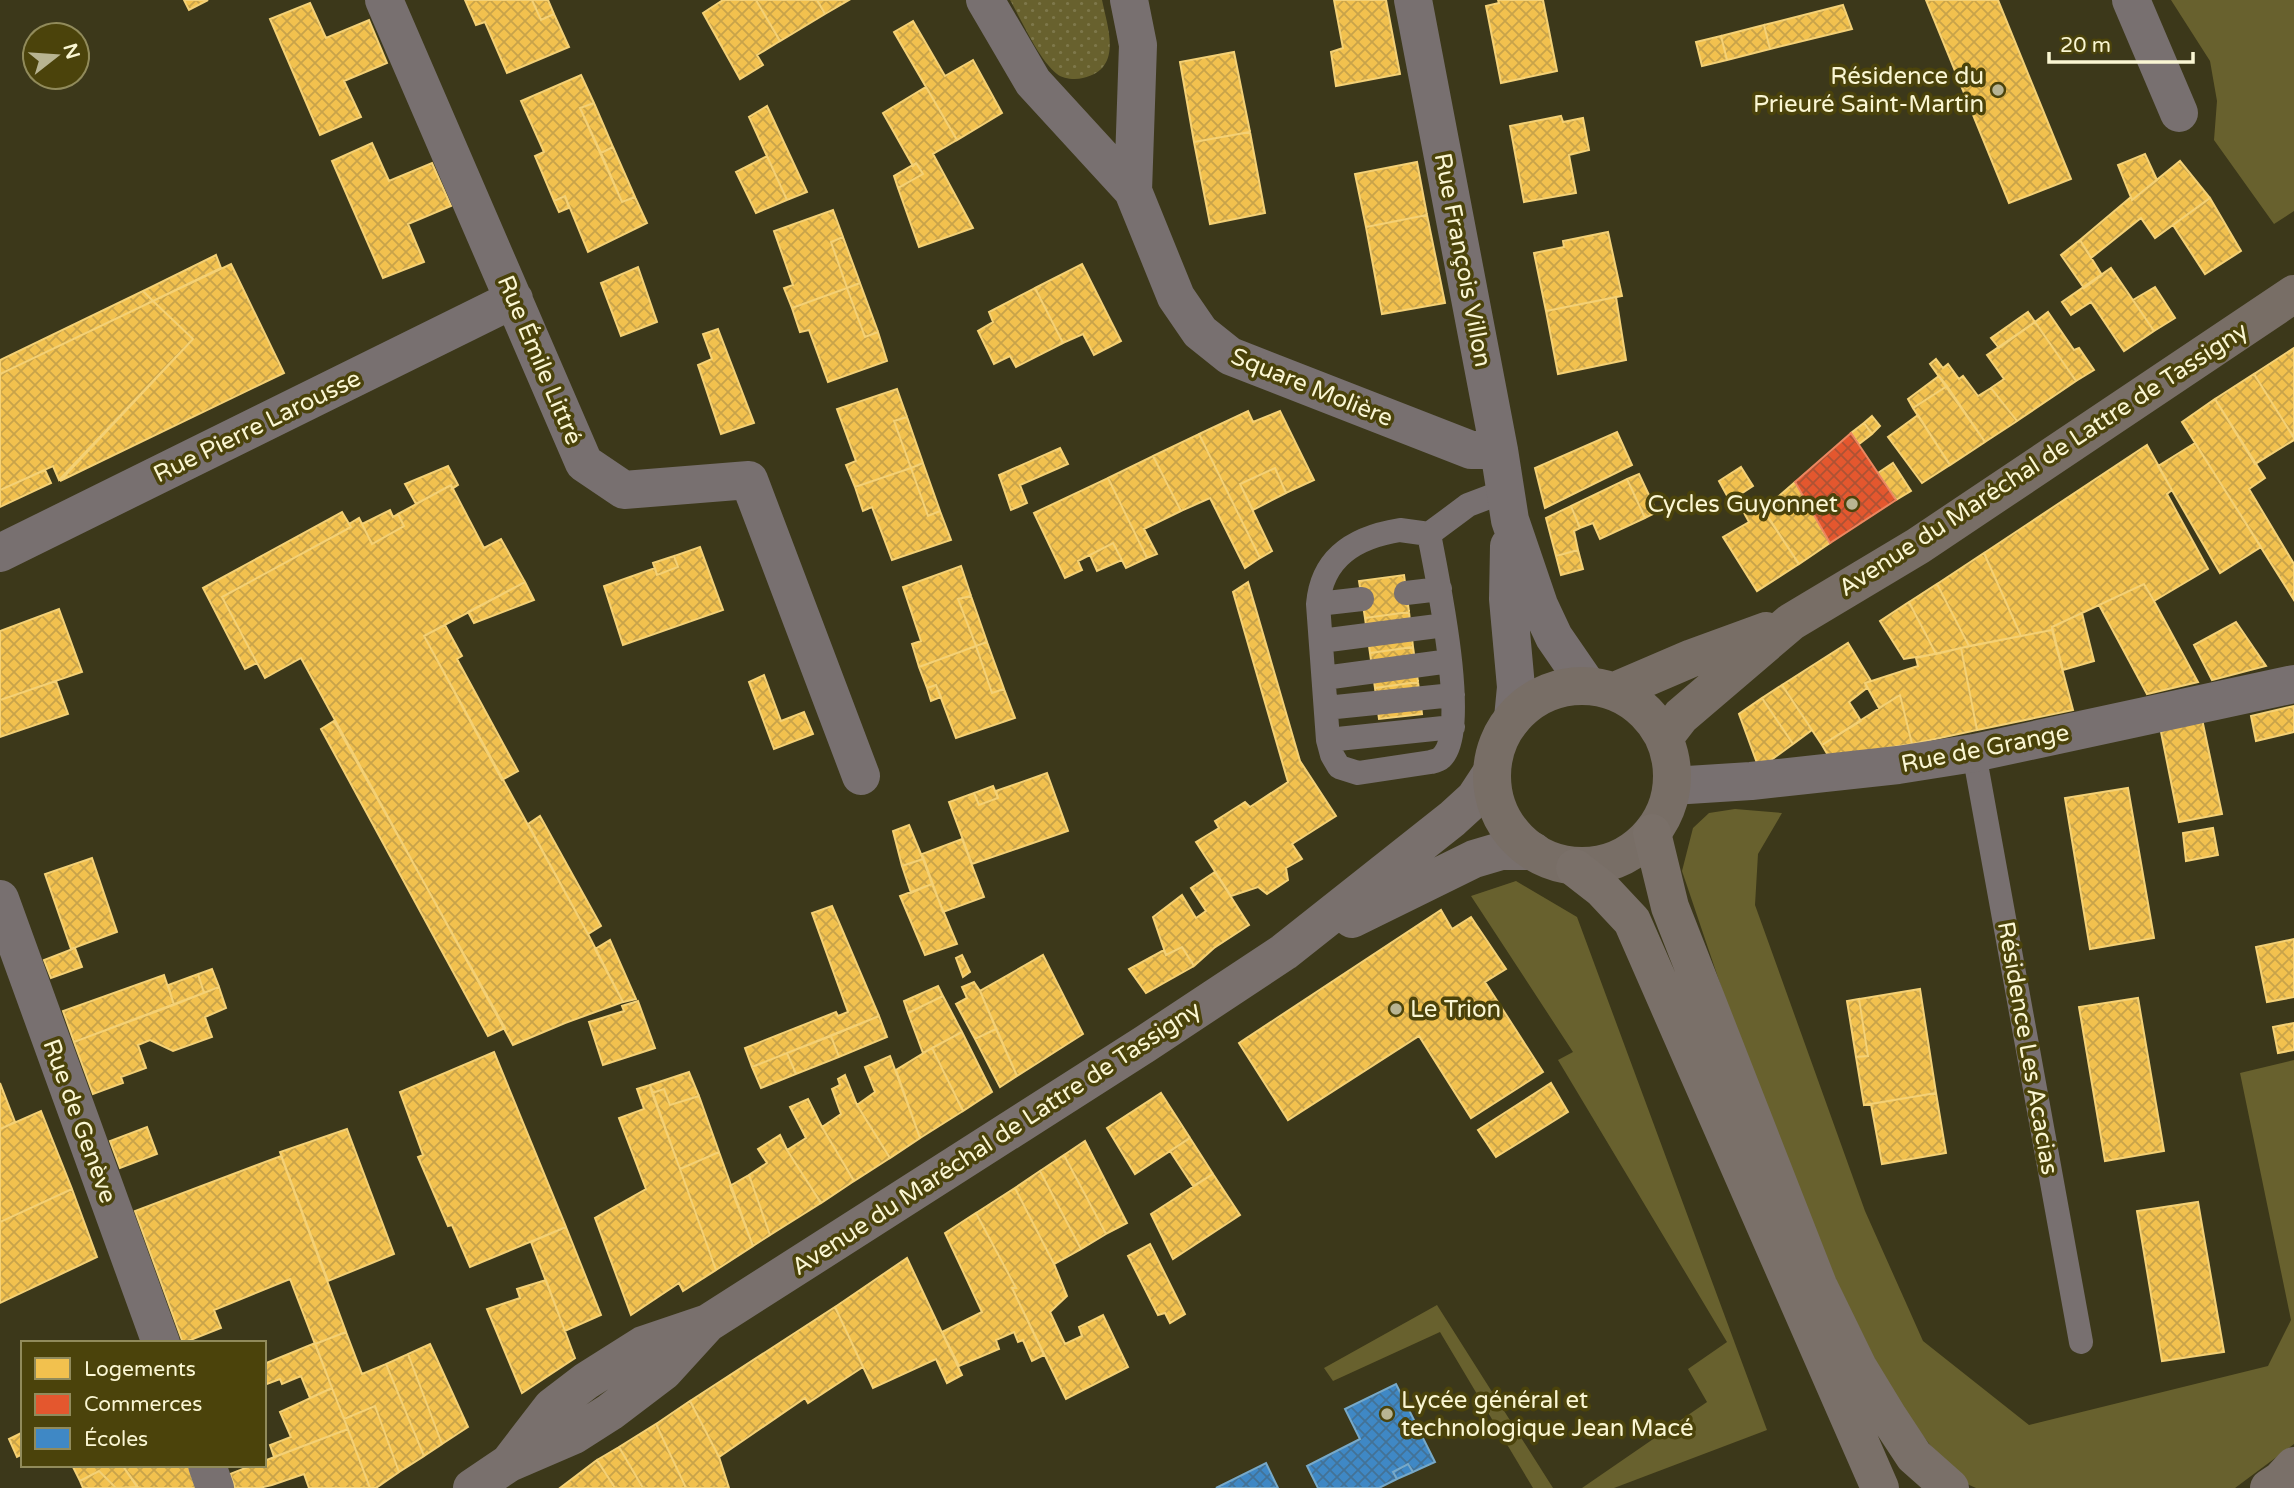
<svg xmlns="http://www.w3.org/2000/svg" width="2294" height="1488" viewBox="0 0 2294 1488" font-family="'Varela Round',sans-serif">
	<defs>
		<pattern id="garden-dots" width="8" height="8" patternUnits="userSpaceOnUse" patternTransform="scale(1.75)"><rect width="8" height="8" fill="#68612e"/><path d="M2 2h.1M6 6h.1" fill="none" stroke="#7e784b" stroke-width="1.8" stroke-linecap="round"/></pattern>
		<pattern id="homes-cross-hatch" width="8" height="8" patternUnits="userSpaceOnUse" patternTransform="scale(1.75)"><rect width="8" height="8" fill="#f2c14e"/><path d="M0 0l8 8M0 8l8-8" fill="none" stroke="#c8a34a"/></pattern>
		<pattern id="shops-cross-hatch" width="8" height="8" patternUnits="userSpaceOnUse" patternTransform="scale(1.75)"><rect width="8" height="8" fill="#e4572e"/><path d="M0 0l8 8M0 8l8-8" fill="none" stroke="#ae5234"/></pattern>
		<pattern id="schools-cross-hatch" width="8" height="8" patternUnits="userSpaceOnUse" patternTransform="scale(1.75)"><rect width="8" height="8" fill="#3f88c5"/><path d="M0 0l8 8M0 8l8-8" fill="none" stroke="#437296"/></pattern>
	</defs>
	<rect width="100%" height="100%" fill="#3c381a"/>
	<path fill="#68612e" d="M2171,0H2294V211L2274,224L2214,140L2217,101L2210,61Z
		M1735,809L1782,813L1758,854L1755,905L1865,1211L1923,1341L2029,1425L2268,1366L2291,1320L2240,1073L2294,1060V1444L2235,1488H1976L1958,1480L1896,1402L1829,1267L1750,1072L1682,871L1693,828L1709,813Z
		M1516,881L1577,917L1767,1430L1614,1488H1582L1707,1402L1688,1369L1727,1342L1558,1060L1573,1052L1471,896Z
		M1437,1305L1553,1488H1533L1440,1332L1333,1381L1324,1368Z"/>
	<path fill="url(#garden-dots)" d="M1010,0H1102C1108,29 1123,69 1083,78C1075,80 1063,79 1057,74C1039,60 1022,21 1010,0Z"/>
	<path fill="url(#homes-cross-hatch)" stroke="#f4d176" stroke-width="2" d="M184,0H208L189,10Z
		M465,0H532L541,20L554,14L569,47L507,73L485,22L476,25Z
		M532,0H548L554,14L541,20Z
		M723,0H756L780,41L757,55L763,65L740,79L703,13Z
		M756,0H817L825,14L780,41Z
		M817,0H849L825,14Z
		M1334,0H1386L1400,74L1336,86L1331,52L1343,48Z
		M1498,0H1543L1557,71L1501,83L1486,6L1499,3Z
		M1926,0H1998L2071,179L2009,203Z
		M310,3L326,38L369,20L387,63L344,81L361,117L320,135L270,19Z
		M1843,5L1852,29L1770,49L1764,25Z
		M913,21L945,76L973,60L1002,113L957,140L894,32Z
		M1764,25L1770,49L1727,60L1721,36Z
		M1721,36L1727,60L1702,66L1696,42Z
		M1234,52L1250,132L1194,142L1180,62Z
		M581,75L594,103L580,108L622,202L635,197L647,223L588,252L565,196L554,201L535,156L544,152L521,101Z
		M926,87L957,140L933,154L973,228L919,247L898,188L923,174L916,163L913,166L883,113Z
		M594,103L613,147L601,153L580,108Z
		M767,106L807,192L787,200L749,117Z
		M1561,116L1563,122L1583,118L1589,150L1569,155L1576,193L1524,202L1510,126Z
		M1250,132L1265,213L1210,224L1194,142Z
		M372,143L389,181L432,163L451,206L408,224L424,262L383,278L332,161Z
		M613,147L635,197L622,202L601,153Z
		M2145,154L2157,180L2132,200L2118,165Z
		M767,156L787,200L756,213L736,172Z
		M2180,161L2210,198L2155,238L2141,218L2091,258L2080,240L2131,197L2132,200Z
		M1417,162L1427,215L1366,227L1355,174Z
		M916,163L923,174L898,188L894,176Z
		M565,196L569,208L559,212L554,201Z
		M2210,198L2241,251L2205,274L2173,225Z
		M833,210L843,237L831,242L847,288L792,308L784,288L793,285L774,231Z
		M1427,215L1445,303L1382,314L1366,227Z
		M1608,232L1622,296L1546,311L1534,253L1564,247L1563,241Z
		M843,237L860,283L847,288L831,242Z
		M2080,240L2102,275L2084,288L2061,255Z
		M216,255L221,268L153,301L143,291Z
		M231,264L284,373L60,481L193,339L153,301Z
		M1082,264L1121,341L1094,355L1083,334L1063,343L1035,288Z
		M638,267L657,322L621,336L601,283Z
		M2111,268L2154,331L2124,351L2091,302L2071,315L2062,302Z
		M860,283L878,332L865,337L847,288Z
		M2155,287L2175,318L2154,331L2133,300Z
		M847,288L865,337L878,332L887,361L828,382L809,330L800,332L792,308Z
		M1035,288L1063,343L1016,367L1010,356L994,364L978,331L993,322L989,312Z
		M143,291L153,301L0,374V360Z
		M1616,297L1626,360L1558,374L1546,311Z
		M153,301L193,339L59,480L53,466L0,490V374Z
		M2028,312L2035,322L1999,348L1991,338Z
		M2048,312L2074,350L2079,348L2094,370L2076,381L2035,322Z
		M2035,322L2076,381L2017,421L1991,388L2004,379L1987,355Z
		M718,329L754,423L721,434L698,365L712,359L703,334Z
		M2294,348V438L2254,374Z
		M1936,359L1943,368L1948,364L1959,379L1963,376L1978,396L1991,388L2017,421L1985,442L1930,364Z
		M2254,374L2294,438V440L2255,464L2215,399Z
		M1939,376L1947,386L1913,408L1908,399Z
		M1947,386L1985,442L1950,465L1913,408Z
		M897,389L907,417L894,421L911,468L855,487L846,465L856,461L837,409Z
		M2215,399L2265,478L2249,489L2294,564V600L2182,422Z
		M1248,411L1253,422L1280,411L1314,480L1286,493L1275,468L1240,484L1272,551L1260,558L1199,434Z
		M1918,415L1950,465L1922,483L1888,437Z
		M1872,416L1880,426L1872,434L1864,423Z
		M907,417L923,463L911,468L894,421Z
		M1864,423L1872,434L1859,444L1851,433Z
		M1617,432L1632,465L1545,508L1535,468Z
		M1199,434L1260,558L1245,568L1210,498L1181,511L1153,456Z
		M2195,443L2261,547L2220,573L2158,466Z
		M2147,445L2172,490L2167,494L2208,569L2154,601L2144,584L2052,627V630L2021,636L1984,553Z
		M1060,448L1068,464L1020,485L1027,503L1011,510L999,475Z
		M1153,456L1181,511L1144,529L1157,554L1147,558L1108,478Z
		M923,463L940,511L928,516L911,468Z
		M1893,463L1911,491L1896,500L1878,473Z
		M448,466L458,485L452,489L451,485L416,504L405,484Z
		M1741,467L1753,486L1730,501L1719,481Z
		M911,468L928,516L940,511L951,540L892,560L872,507L863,511L855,487Z
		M1275,468L1286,493L1253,510L1240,484Z
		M45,470L51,483L0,507V490Z
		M1639,474L1657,512L1645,518L1627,479Z
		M1108,478L1147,558L1126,568L1113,543L1078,561L1082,570L1065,578L1034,513Z
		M1627,479L1645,518L1600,539L1593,523L1580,528L1571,506Z
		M1795,482L1830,543L1799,564L1763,510Z
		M451,485L484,548L501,539L525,582L424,636L588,934L623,1002L565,1023L513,1045L301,658L265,678L222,597L351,527L349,524L359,518L372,544L404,526L398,514Z
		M1757,500L1799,564L1757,591L1723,537L1749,522L1742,509Z
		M1571,506L1580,528L1574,531L1578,550L1556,556L1546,518Z
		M390,510L393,517L398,514L404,526L372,544L362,524Z
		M342,512L351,527L222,597L257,663L245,669L203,588Z
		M1113,543L1122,560L1097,571L1090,555Z
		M700,547L723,610L623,645L604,586L655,568L657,575L678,567L674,556Z
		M1578,550L1583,569L1561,575L1556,556Z
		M1984,553L2021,636L1969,646L1937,584Z
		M674,556L678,567L657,575L653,563Z
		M961,566L971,596L958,599L976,646L919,667L912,644L921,641L903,587Z
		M1404,575L1409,612L1365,618L1359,581Z
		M525,582L534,600L474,623L468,612Z
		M1248,582L1300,761L1336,816L1292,844L1302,859L1286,868L1288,880L1267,894L1258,887L1231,896L1196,842L1219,828L1215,821L1245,802L1250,807L1288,782L1233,592Z
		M1937,584L1969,646L1936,654L1909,602Z
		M2144,584L2154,601L2198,682L2147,694L2099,605Z
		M971,596L987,642L976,646L958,599Z
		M1909,602L1936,654L1904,659L1880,621Z
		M59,609L82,672L0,700V631Z
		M1409,612L1413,647L1370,653L1365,618Z
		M2082,613L2094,661L2063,670L2052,627Z
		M2236,622L2266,666L2212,680L2194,645Z
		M445,625L462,656L457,659L518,771L502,780L424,636Z
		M2052,630L2073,710L1977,730L1961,648Z
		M987,642L1004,689L992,693L976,646Z
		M1848,643L1871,681L1865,683L1867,688L1849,702L1861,721L1822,745L1782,685Z
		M976,646L992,693L1004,689L1015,718L956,738L936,685L927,688L919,667Z
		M1413,647L1418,682L1375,688L1370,653Z
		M1961,648L1977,730L1912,744L1900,695L1879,708L1865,683L1918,666L1916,658Z
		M764,675L781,721L804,712L813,734L774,749L749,682Z
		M56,681L68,714L0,737V700Z
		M1418,682L1422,714L1379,719L1375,688Z
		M936,685L941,697L931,701L927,688Z
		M1782,685L1812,730L1793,744L1762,698Z
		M1900,695L1912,744L1829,757L1822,745Z
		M1762,698L1793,744L1767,763H1757L1739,714Z
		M2294,706V732L2256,741L2251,716Z
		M2202,719L2222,814L2179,822L2160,727Z
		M334,721L505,1028L488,1036L321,729Z
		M1047,773L1068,831L972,864L949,802L974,793L979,805L998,798L996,791Z
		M993,786L998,798L979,805L974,793Z
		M2128,788L2154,938L2090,949L2065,798Z
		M540,816L601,926L588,934L528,824Z
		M909,825L923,859L902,866L893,831Z
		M2213,828L2218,855L2186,861L2183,833Z
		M962,839L984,897L943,912L922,854Z
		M92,858L117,932L71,949L45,874Z
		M923,859L932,884L911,893L902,866Z
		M1215,872L1249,925L1214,948L1194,966L1182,947L1166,955L1153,917L1182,895L1196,918L1206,911L1191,888Z
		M932,884L957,944L925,955L900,896Z
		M832,906L879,1016L752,1067L745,1048L836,1012L838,1016L848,1012L812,913Z
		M1441,910L1452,929L1471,917L1506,969L1485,982L1543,1072L1471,1118L1419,1036L1288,1120L1239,1043Z
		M2294,939V997L2267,1002L2256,947Z
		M610,940L636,999L623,1002L595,949Z
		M1182,947L1194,966L1146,993L1129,969L1164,950L1166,955Z
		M75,948L82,967L51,978L44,960Z
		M962,955L970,972L963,977L956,958Z
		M1043,955L1083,1034L1017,1076L980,991Z
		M212,969L219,987L204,993L198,974Z
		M198,974L204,993L174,1005L168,985Z
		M164,975L174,1005L74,1042L63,1011Z
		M974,982L980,991L996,1029L975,1039L956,1004L967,998L962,987Z
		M938,986L943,996L908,1013L904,1001Z
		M219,987L226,1008L205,1017L212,1037L173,1051L150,1040L138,1045L146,1068L121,1077L123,1083L93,1094L74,1042Z
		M1920,989L1936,1093L1864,1105L1856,1057L1868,1056L1859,999Z
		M943,996L962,1032L923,1053L908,1013Z
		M2138,998L2164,1151L2105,1161L2079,1007Z
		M1859,999L1868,1056L1856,1057L1847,1001Z
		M638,1001L655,1048L603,1065L589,1022L624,1011L622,1006Z
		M879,1016L887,1037L839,1057L831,1036Z
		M2294,1023V1050L2278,1053L2273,1027Z
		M996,1029L1017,1076L1000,1087L975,1039Z
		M962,1032L992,1092L963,1111L932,1048Z
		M831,1036L839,1057L796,1074L787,1053Z
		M932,1048L963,1111L920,1138L896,1070Z
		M494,1052L566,1227L470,1267L452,1225L448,1226L418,1157L423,1155L400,1092Z
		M787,1053L796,1074L761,1088L752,1067Z
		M890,1056L920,1138L890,1158L857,1105L875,1092L865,1067Z
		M689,1072L699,1096L670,1105L664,1089L652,1093L650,1085Z
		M845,1075L857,1105L890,1158L854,1181L822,1127L841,1114L832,1089L840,1085L838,1079Z
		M0,1083L15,1122L0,1129Z
		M1551,1083L1568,1112L1496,1157L1478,1130Z
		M650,1085L716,1270L683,1291L679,1283L631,1315L595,1218L646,1189L619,1118L644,1109L637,1089Z
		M664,1089L670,1105L699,1096L719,1152L680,1169L652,1093Z
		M1161,1093L1190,1138L1135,1174L1107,1128Z
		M1936,1093L1946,1153L1882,1164L1871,1104Z
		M808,1099L822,1127L854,1181L821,1203L787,1150L806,1138L790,1107Z
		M41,1111L72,1189L0,1222V1129Z
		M147,1127L157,1154L120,1168L110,1141Z
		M347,1129L394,1254L328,1281L280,1152Z
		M780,1135L787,1150L821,1203L770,1235L749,1175L767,1163L758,1149Z
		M1190,1138L1213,1174L1193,1186L1170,1151Z
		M1085,1141L1127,1223L1106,1234L1064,1155Z
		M719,1152L753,1246L716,1270L680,1169Z
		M1064,1155L1106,1234L1081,1249L1040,1171Z
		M281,1156L346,1332L315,1344L290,1279L214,1310L221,1328L183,1343L135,1211Z
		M1040,1171L1081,1249L1054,1264L1015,1188Z
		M1213,1174L1240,1215L1173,1259L1151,1214Z
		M749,1175L770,1235L753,1246L730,1186Z
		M1015,1188L1054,1264L1067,1296L1050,1312L1065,1344L1082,1336L1079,1327L1103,1315L1128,1367L1066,1399L1012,1288H1016L976,1213Z
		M72,1189L97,1257L0,1303V1222Z
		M2198,1202L2224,1352L2162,1361L2137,1211Z
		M976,1213L1016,1288H1012L1044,1355L1032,1361L1023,1340L1018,1342L1014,1332L996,1340L999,1349L959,1366L942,1332L982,1312L945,1233Z
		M566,1227L601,1315L565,1331L531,1242Z
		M1150,1244L1185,1314L1170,1323L1165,1313L1158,1315L1128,1256Z
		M907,1258L962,1375L947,1383L936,1359L873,1388L835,1307Z
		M546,1280L575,1358L522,1393L487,1309L520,1298L517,1289Z
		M835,1307L863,1367L808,1403L805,1398L719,1457L690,1401Z
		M346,1332L362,1374L386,1364L424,1456L399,1472L375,1406L344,1419L315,1344Z
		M315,1343L332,1388L310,1398L301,1376L282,1384L280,1379L264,1385V1364Z
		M430,1344L468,1427L442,1444L408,1354Z
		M408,1354L442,1444L424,1456L386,1364Z
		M332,1388L348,1429L274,1457L270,1445L291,1437L280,1412Z
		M690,1401L719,1457L729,1488H686L656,1424Z
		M375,1406L399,1472L376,1488H370L344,1419Z
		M656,1424L686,1488H643L619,1447Z
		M348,1429L370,1488H309L304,1474L272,1485L259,1488H235L230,1474L253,1465H264V1461Z
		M23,1432V1454L17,1457L9,1439Z
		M619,1447L643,1488H615L597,1460Z
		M597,1460L615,1488H560Z
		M72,1465H122L138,1487L116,1488L99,1471L80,1481Z
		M122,1465H188L196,1488H138Z
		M99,1471L116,1488H83L80,1481Z"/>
	<path fill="url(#shops-cross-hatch)" stroke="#eb8760" stroke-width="2" d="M1851,433L1896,500L1830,543L1795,482Z"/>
	<path fill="url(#schools-cross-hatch)" stroke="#77a9c9" stroke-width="2" d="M1396,1384L1435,1462L1413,1472L1408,1464L1393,1472L1397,1479L1379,1488H1318L1307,1466L1360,1439L1345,1409Z
		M1266,1463L1278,1488H1216Z
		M1408,1464L1413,1472L1397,1479L1393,1472Z"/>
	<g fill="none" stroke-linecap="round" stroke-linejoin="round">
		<path stroke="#787070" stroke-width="24" d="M1400,530L1429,534C1436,572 1471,731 1441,758C1439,760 1435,761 1431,762L1358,773L1339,767L1332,755L1328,740L1318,604C1322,557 1356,537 1400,530Z
			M1429,534L1468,505L1505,491
			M1406,593L1440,589
			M1318,604L1362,599
			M1321,641L1445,625
			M1324,678L1450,661
			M1326,708L1453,695
			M1328,740L1453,727
			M1974,753L2081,1342"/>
		<path stroke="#787070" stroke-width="38" d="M384,0L584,463L624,490L749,480L861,776
			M985,0L1033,82L1133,191
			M1129,0L1138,45L1133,191L1176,297L1200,332L1230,356L1471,450H1499
			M1413,0L1499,450L1510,520L1539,605L1554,637L1587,685
			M2131,0L2179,113
			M1509,546L1508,599L1516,687L1513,718
			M0,553L514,299
			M1672,786L1751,781L1898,765L1974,753L2294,684
			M0,899L161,1343
			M207,1465L215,1488"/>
		<path stroke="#79706d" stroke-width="38" d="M1352,919L1474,859L1501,851H1533
			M509,1463L552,1407L586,1381L643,1345L708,1323L1145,1044L1284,952L1452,819L1475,798L1492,772
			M472,1488L509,1463L574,1435L610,1412L664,1371L706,1325"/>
		<path stroke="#786e66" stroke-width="38" d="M1492 776a90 90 0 1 1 180 0a90 90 0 1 1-180 0Z
			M1615,691L1692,658L1766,631
			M1664,738L1681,716L1791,622L1918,546L2294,294"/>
		<path stroke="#7a7069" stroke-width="38" d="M1652,833L1670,907L1818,1285L1858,1367L1889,1418L1914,1456L1950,1488
			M1575,868L1602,889L1632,921L1880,1488
			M2269,1488L2281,1480L2294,1466"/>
	</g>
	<g fill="#b8b492" stroke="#4b430b" stroke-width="2.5">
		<circle cx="1998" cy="90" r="7"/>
		<circle cx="1852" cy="504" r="7"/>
		<circle cx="1396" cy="1009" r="7"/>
		<circle cx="1387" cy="1414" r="7"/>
	</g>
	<g text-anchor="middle" stroke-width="7" stroke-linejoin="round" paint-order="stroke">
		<g font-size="24" fill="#faf6d3" stroke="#4b430b" text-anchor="end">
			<text x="1984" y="84">Résidence du<tspan x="1984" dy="28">Prieuré Saint-Martin</tspan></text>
			<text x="1838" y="512">Cycles Guyonnet</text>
			<text x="1410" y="1017" text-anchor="start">Le Trion</text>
			<text x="1401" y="1408" text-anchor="start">Lycée général et<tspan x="1401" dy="28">technologique Jean Macé</tspan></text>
		</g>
		<g font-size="24" fill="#faf6d3" stroke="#4b430b">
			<text transform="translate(1463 260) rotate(79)" y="8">Rue François Villon</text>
			<text transform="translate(540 360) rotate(67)" y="8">Rue Émile Littré</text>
			<text transform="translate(1312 387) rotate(22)" y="8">Square Molière</text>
			<text transform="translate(257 426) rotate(-26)" y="8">Rue Pierre Larousse</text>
			<text transform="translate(2043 459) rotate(-33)" y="8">Avenue du Maréchal de Lattre de Tassigny</text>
			<text transform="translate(1985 748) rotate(-11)" y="8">Rue de Grange</text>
			<text transform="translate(2028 1048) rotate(80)" y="8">Résidence Les Acacias</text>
			<text transform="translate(80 1121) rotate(70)" y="8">Rue de Genève</text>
			<text transform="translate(996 1138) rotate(-33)" y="8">Avenue du Maréchal de Lattre de Tassigny</text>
		</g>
	</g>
	<rect x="21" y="1341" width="245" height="126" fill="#4b430b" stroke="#918b5b" stroke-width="2"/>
	<rect x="35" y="1358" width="35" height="21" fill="#f2c14e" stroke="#918b5b" stroke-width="2"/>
	<text x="84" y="1376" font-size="21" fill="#faf6d3">Logements</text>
	<rect x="35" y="1394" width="35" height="21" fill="#e4572e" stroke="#918b5b" stroke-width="2"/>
	<text x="84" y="1411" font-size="21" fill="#faf6d3">Commerces</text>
	<rect x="35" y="1428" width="35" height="21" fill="#3f88c5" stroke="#918b5b" stroke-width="2"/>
	<text x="84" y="1446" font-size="21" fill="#faf6d3">Écoles</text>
	<g transform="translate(56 56) rotate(73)"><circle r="33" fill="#4b430b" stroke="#918b5b" stroke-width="2"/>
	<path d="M0-5L12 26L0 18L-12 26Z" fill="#b8b492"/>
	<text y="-10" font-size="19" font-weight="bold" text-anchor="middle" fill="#faf6d3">N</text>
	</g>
	<path d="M2049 52v10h144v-10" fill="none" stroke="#faf6d3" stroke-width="3.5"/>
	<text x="2060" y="52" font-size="21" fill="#faf6d3" stroke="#4b430b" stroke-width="5" paint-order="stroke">20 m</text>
</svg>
